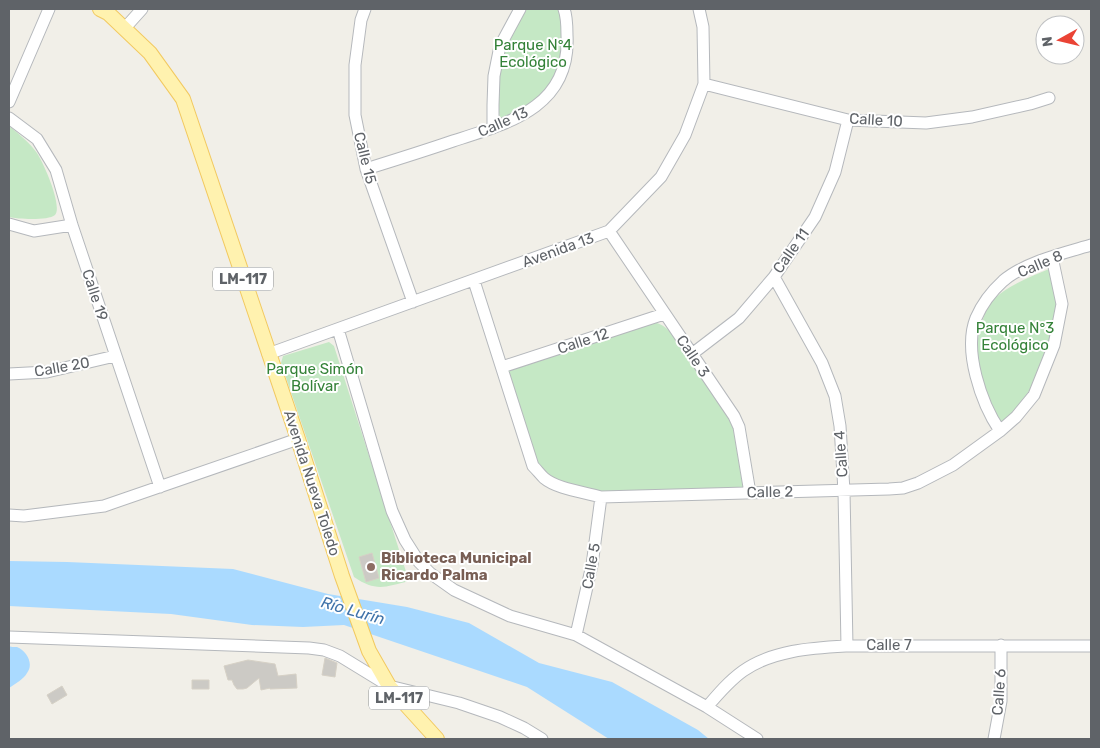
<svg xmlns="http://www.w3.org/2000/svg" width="1100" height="748" viewBox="0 0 1100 748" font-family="Rubik,sans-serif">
	<rect width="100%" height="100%" fill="#f1efe8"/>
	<path fill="#c5e8c5" d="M527,9H558L561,13L565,40L561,62L549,85L534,103L500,121L497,94L500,64L506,42Z
		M9,126C19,134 29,142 37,153C43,162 63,206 55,215C48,221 17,219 9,217Z
		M1049,269L1057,308L1051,340L1040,371L1020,407L1002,424C984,390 969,361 982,322C985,313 988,304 995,298C1011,284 1030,277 1049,269Z
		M651,322C661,323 666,327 672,334L734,426L747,490L600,492L559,483L551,478L538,466L507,371Z
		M329,342L334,346L409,581C385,587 376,592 354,577L281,363L283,356Z"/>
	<path fill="#aadaff" d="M9,561L67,562L233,569L328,594L407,607L469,623L539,663L612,682L698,730L709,739H609L527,687L344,625L303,627L252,625L171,614L29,607L9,606Z
		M9,646C9,647 16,647 17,647C27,651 34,664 27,673C24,679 15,684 9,688Z"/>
	<path fill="#cccac5" stroke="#d6d1c6" d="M372,553L379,578L366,582L359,557Z
		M325,658L337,663L335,677L322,675Z
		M248,660L275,664L278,676L296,674L297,688L270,689V688L261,690L259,678L247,688L243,689H237L234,685L232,680H228L224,666Z
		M192,680H209V689H192Z
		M62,686L67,695L52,704L47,695Z"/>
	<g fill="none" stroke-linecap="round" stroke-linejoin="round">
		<g stroke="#b5b8bc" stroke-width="13">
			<path id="minor" d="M365,9L361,20L355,65V115L366,169L413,302
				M124,29L142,9
				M704,84L848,120L926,123L972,117L1030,104L1049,98
				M9,102L49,9
				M9,118L37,139L56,170L72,225L160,487
				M493,128V105L494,76L500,46L520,9
				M366,169C395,160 424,151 453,141C509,123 571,107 567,35C567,26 567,17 564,9
				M9,224L34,231L72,225
				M609,231L734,416L739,427L750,493
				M774,277L822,363L835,396L840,426L844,491L847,646
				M474,281L533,466C537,470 540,474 544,478C557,489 584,492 601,497L889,489L903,488L918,483L953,465L1000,431L1016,417L1034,395L1054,345L1062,304L1052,257
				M338,329L392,511L405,540L419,562L430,573L454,590L510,616L576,635L707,707L757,739
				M268,354L609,231L661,177L685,135L704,84L703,27L699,9
				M692,354L739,318L774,277L815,217L835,172L848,120
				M502,367L664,314
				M9,374L47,372L115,356
				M1000,431C981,403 963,350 976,318C982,304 992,291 1003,281C1025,262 1064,253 1091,245
				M9,515L24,516L104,506L298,439
				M576,635L592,565L601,497
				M9,637L309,648L324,650L340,656L389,686L459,703L500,717L524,728L542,739
				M707,707C718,694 729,681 743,671C773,650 812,648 847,646H1091
				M994,739L1001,701V645"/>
		</g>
		<g stroke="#f2c960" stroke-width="16">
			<path id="major" d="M100,9L108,13L150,53L183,99L298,439L342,576L369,651L389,686L437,739"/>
		</g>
		<use href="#minor" stroke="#fff" stroke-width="11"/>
		<use href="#major" stroke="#fff2af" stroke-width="14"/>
	</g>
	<circle fill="#8d6e63" stroke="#fff" stroke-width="2" cx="371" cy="567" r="5"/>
	<g text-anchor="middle" stroke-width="4" stroke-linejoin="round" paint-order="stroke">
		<g fill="#fff" stroke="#8f9295" stroke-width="1">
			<rect x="213" y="267.5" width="60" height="23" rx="4"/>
			<rect x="369" y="686.5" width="60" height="23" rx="4"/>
		</g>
		<g font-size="14" font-weight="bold" fill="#5f6368">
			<text x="243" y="284">LM-117</text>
			<text x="399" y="703">LM-117</text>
		</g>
		<g font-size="15" fill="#348238" stroke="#fff">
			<text x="533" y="50">Parque N°4<tspan x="533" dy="17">Ecológico</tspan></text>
			<text x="1015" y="333">Parque N°3<tspan x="1015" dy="17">Ecológico</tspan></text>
			<text x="315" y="374">Parque Simón<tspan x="315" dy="17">Bolívar</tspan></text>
		</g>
		<g font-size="15" fill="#5f6368" stroke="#fff">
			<text transform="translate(876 120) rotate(3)" y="5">Calle 10</text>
			<text transform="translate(503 122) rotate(-24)" y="5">Calle 13</text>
			<text transform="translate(365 158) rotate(76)" y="5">Calle 15</text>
			<text transform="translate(558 250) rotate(-20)" y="5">Avenida 13</text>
			<text transform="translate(791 251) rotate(-55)" y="5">Calle 11</text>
			<text transform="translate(1040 264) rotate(-23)" y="5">Calle 8</text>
			<text transform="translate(95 295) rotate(72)" y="5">Calle 19</text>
			<text transform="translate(583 341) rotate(-18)" y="5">Calle 12</text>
			<text transform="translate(693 356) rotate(56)" y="5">Calle 3</text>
			<text transform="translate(62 367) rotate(-10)" y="5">Calle 20</text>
			<text transform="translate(841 454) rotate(-94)" y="5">Calle 4</text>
			<text transform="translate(312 483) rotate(72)" y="5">Avenida Nueva Toledo</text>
			<text transform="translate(770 492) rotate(-1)" y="5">Calle 2</text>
			<text transform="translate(591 566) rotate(-80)" y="5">Calle 5</text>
			<text x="889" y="650">Calle 7</text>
			<text transform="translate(999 692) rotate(-86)" y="5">Calle 6</text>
		</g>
		<g font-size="15" font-weight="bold" fill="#785e54" stroke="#fff" text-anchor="start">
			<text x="381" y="563">Biblioteca Municipal<tspan x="381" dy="17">Ricardo Palma</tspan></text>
		</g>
		<g font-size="16" font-style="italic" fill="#4174aa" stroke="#fff">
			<text transform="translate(353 610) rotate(16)" y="6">Río Lurín</text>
		</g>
	</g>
	<rect width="1100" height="748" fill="none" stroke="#5f6368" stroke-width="20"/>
	<g transform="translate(1060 40) rotate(262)"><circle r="24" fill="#ffffff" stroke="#bfc1c3"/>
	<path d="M0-4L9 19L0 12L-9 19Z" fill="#ea4335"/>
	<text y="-8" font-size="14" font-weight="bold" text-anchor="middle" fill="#5f6368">N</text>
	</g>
</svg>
